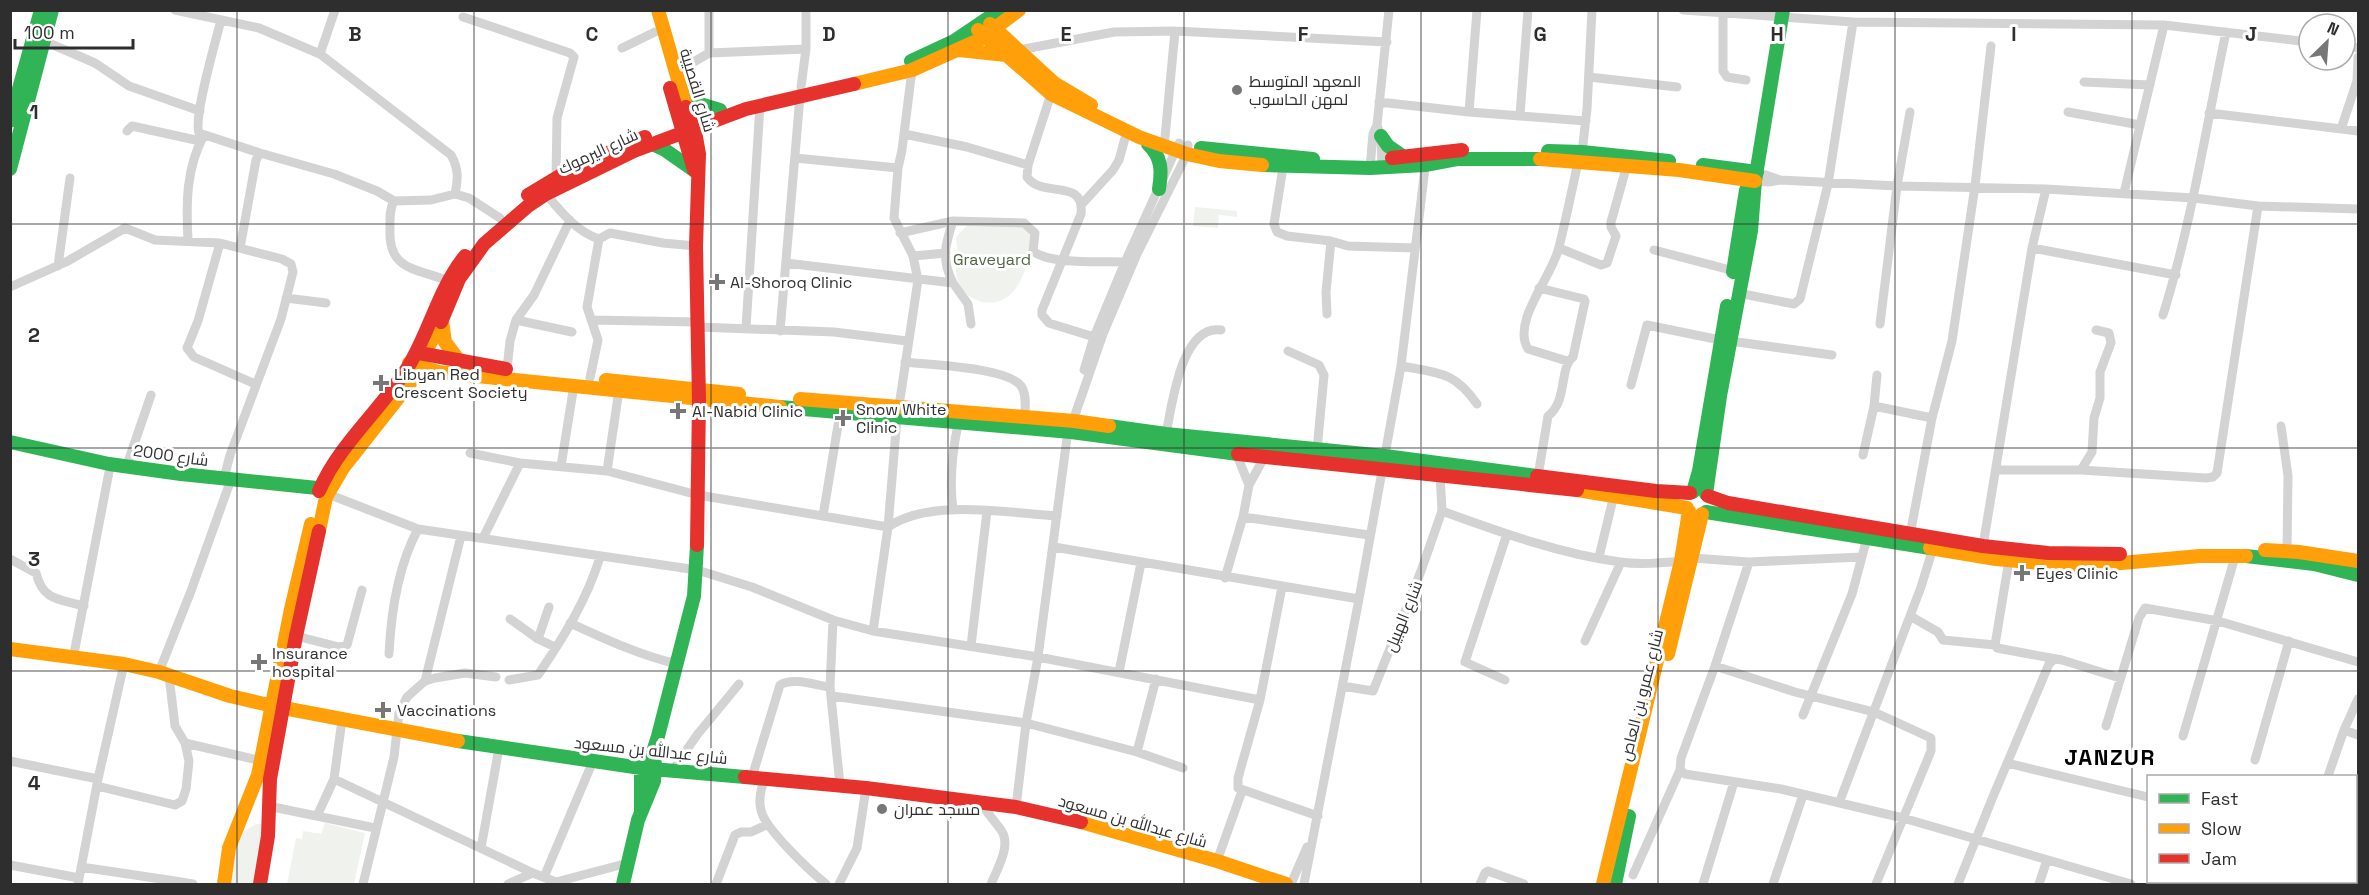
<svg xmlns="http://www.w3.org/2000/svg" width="2369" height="895" viewBox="0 0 2369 895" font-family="'Space Grotesk',Cairo,sans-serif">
	<rect width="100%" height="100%" fill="#fff"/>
	<path fill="#f0f3ed" d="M1195,207L1237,211V217L1219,215L1218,228L1193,226Z
		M969,224H1019L1035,231C1030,249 1028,269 1018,285C1001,315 960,304 956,273C955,267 959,261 958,255C956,233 952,240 969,224Z
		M325,823L365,833L354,884H287L296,838L302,839L303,831L321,834Z
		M256,824H261L265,829L258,884H228L238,835Z"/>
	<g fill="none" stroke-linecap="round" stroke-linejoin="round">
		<path stroke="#d3d3d3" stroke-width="9" d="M175,10L259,28L320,54L451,155C459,169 458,179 455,194
			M709,10V53
			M1683,10L1853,22L2164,25L2309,42
			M1723,14V71L1727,77L1746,80
			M463,17L570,53L574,57L557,118L556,177
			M221,20C216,40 193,118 199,133L260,153L334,174L377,191L394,201L431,200L455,194L469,198L500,218
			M44,41L95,63L129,86L200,111
			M2345,46L2358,48
			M622,48L655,32
			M1019,50L1114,32L1175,31L1387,42
			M320,54L335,10
			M675,73L709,53L806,49
			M1589,77L1677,87
			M2084,82L2150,85
			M801,87L806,49V10
			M1051,94L1028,165L1027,177C1042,199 1085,177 1081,214L1042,310V315L1049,323L1094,337
			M1379,102L1469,112L1586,121
			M1469,112L1477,10
			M2068,112L2140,125
			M2209,113L2358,131
			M1520,115L1528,10
			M2341,129L2357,81L2358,57
			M127,131L132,126L200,141
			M904,134L967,147L1028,165
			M1164,148L1175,31
			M1582,152L1587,109L1592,10
			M795,158L898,168
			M1382,166L1381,136L1377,125L1389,10
			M1283,167L1274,224L1277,232L1287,236L1331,241L1348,246L1415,248
			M1370,168L1373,134L1377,125
			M1757,172L1780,180
			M1755,181L1769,182L1780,180L1897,186L2046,189L2194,198L2258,206L2358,209
			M2124,193L2164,25
			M546,194C560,211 577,232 599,239L610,233L663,243L696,246
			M394,201C389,210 390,220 390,229C388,270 415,268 446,280
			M1082,204L1113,170L1119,160L1127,131
			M900,233L953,221L1024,223L1035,233L1033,251C1050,265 1102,261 1125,262
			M188,240C186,204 186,168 204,135
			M220,243L198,321L187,348L194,357L255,384
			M240,248L256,160L260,153
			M1559,248L1601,265L1607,263L1616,236L1611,227V222L1627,165
			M2032,248L2176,275
			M1654,250L1734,271
			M913,256L946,253
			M786,263L953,283L968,304L971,324
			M58,266L70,178
			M953,283C941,259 945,245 953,221
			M10,287L66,262L125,228L155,240L220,243L282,259L291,264L293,272L281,319L230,455L224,478
			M1738,293L1794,304L1800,299L1828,184L1853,22
			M286,298L326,303
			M1327,314L1326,292L1331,241
			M2163,315C2192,222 2206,127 2226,32
			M516,320L572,332
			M591,320L698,322
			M1880,324L1897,186L1910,112
			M698,327L834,332L907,341
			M746,328L760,105
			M780,331L800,96
			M1730,341L1832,355
			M1288,351L1319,365L1324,375L1317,450
			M1567,361L1528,349C1511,321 1553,276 1559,247C1566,219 1572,190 1578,162
			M905,362C930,365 1007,367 1021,386C1027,394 1025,408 1025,418
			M1401,366C1438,373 1454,371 1477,404
			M507,369L510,341L516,320L534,295L570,220
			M1084,370L1094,337L1125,262L1179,143
			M590,378L598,340L587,307L599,239
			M1631,385L1647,325L1720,340
			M899,406L918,280L913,256L894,218L898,168L902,150L912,70
			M1874,406L1932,418
			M2281,426L2288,476L2287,551
			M1166,434C1172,406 1181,324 1221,330
			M470,453L520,463L607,471L698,495L888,527C929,498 1009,513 1057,516
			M1236,453L1249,485
			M1863,455L1874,406L1877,375
			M127,465L151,395
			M561,466L574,385
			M1996,470H2081L2206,478L2213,477L2217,473L2258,206
			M2081,470L2092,452L2094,418L2100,398V372L2111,343L2109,333L2096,330
			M607,471L619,390
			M1440,474L1442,511C1500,532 1560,554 1620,562C1640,565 1661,563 1681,561
			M1538,476L1548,416C1568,401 1559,367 1573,357L1585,301L1584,299L1539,288
			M326,497L333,496L418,529L697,570L752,587L833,620L873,631L1038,657L1260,700
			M953,510C949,480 952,453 958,424
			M823,516L840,413
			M1243,517L1369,535
			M1910,535L1932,418L1952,341L1975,186L1991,46
			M483,538L520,463
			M1983,546L2032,248L2046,189
			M1054,547L1359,599
			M1599,557L1614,495
			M1692,558L1749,562L1862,557
			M10,559L36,573C43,601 59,599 84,606
			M2009,560L1995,645L1997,648L2062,660L2120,678
			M1225,578L1243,517L1249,485L1265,456
			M1282,587L1260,700L1238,778V788L1318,816
			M1910,616L1938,632L1943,640L1995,645
			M510,619L538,639L555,647
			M833,620L830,687L840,785
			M570,623C605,639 639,655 677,664
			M873,631L888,527L897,418
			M296,636L339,647L347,645L362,590
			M538,639L549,607
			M1585,641L1621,562
			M971,646L987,511
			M389,654C391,612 398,566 418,529
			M73,659L109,472
			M1715,666L1795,692L1874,712L1931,738V751L1876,884
			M159,672L191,591L229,485
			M1119,672L1141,563
			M509,680L538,675C563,638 587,600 600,557
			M1505,680L1465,662L1507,534
			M425,681L461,536
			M1342,686L1373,691L1421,571L1442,511
			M832,696L1026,723L1137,752L1183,768
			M1803,715L1852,594L1867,538
			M2106,726L2139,618L2145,608L2218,621L2358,662
			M2344,730L2358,735
			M2183,736L2235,557
			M185,743L262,761
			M1137,752L1156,679
			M2255,760L2289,641
			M10,761L98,779
			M2007,763L2148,797
			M673,770L697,735L739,684
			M1680,770L1685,774L1781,789L1903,818L2131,884
			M2328,776L2344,730L2358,699
			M752,777L780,685C793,677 815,685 830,687
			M765,778C761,788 758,799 761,810C764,828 810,871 826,884
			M334,779L342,720
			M97,786L175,805L182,801L186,789L189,761L185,743L175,726L169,676
			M981,803C987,813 994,820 1001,830C1012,845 997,869 991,884
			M1839,803L1921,587L1933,548
			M268,806L375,828
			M1016,807L1026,723L1038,657L1067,438L1103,334L1137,254L1187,154L1188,145
			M317,816L334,779L533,873L556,882L628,863
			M2356,845L2358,846
			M481,848L499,748
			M1217,861L1242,791
			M10,865L79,878
			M81,867L175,881L174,884
			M1633,875L1680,770L1681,758L1715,666L1749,562
			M544,877L593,761
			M175,881L193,884
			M78,884L98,779L124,664
			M363,884L394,757L399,713L407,697L425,681L435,678L465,673L496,677
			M508,884L533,873
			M716,884L735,835L741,832H751L766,825
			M839,884L857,848L866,788
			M1291,884L1307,847
			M1304,884L1359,599L1401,366L1426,160
			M1480,884L1485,873L1488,871L1524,884
			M1703,884L1734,782
			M1773,884L1803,795
			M1958,884L1992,799L2049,664L2053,660
			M2039,884L2047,860
			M2214,884L2215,882
			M2291,884L2292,882"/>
		<path stroke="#30b455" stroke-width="14" d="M911,61L954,41L1000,10
			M680,85L700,104L720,110
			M10,121L41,10
			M1381,136L1388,146L1404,157
			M652,144L665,150L695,171
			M1148,144C1162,157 1162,171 1159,189
			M1201,148L1313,159
			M1548,151L1582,152L1669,161
			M1262,165L1370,168L1425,165L1457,159H1540
			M1703,165L1757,172
			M10,169L52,10
			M1733,272L1746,190
			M780,407L1071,432L1238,454
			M1109,426L1166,434L1385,456L1537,476
			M10,442L109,464L181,474L327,489
			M1693,492L1699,471L1727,306
			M1706,494L1720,396L1751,231L1755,181L1783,10
			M1706,512L1930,548
			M2246,556L2314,564L2358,575
			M458,741L641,768L745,777
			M641,810V768L652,755L658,736L694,596L697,545
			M623,884L638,820L654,781L655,763
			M1615,884L1629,816"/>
		<path stroke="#ff9f0a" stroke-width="14" d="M658,10L686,107
			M990,24L1054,83L1091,105
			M978,30L1051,94L1139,137L1187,154L1219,161L1262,165
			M959,50L1006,55
			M854,84L912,70L979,40L1019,10
			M1540,159L1679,170L1755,181
			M442,321L445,342L460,362
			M409,363L438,372L780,407
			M606,380L739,394
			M800,399L1074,421L1109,426
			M1577,490L1687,508
			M319,531L326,497L343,468L410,383L441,322
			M1930,548L1996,559L2064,565L2110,564L2200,556H2246
			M2265,550L2299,552L2358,561
			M10,649L124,664L159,672L230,696L273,706L458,741
			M1668,654L1702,514
			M1081,822L1217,861L1286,884
			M224,884L229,848L258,775L291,609L311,524
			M1603,884L1681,561L1689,511"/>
		<path stroke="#e5322d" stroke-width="14" d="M670,88L694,170
			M686,107L696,137L699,154L696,246L699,400L697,545
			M1392,158L1462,150
			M528,195L573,168L645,137
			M441,322L459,279L484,244L528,206L546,194L634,151L746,109L854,84
			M419,353L506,369
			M1238,454L1577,490
			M1537,476L1656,491L1690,493
			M319,491C340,443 380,411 408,367C430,331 438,290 465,256
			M1708,496L1728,503L1983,546L2048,553L2120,554
			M745,777L866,788L1016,807L1081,822
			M260,884L268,836L270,779L296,636L319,531"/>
	</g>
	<path fill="none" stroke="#2e2e2e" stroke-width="1.5" stroke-opacity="0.55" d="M237,10V884M474,10V884M711,10V884M948,10V884M1184,10V884M1421,10V884M1658,10V884M1895,10V884M2132,10V884M10,224H2358M10,448H2358M10,671H2358"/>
	<g fill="#777" stroke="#fff" stroke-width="2">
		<circle cx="1237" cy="90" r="6"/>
		<path d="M714 273h6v6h6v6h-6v6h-6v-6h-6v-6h6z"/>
		<path d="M378 374h6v6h6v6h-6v6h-6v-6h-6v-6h6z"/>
		<path d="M675 402h6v6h6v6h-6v6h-6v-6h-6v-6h6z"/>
		<path d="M840 409h6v6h6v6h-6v6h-6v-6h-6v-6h6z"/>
		<path d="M2019 564h6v6h6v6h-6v6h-6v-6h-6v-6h6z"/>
		<path d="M256 653h6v6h6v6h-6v6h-6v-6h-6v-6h6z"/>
		<path d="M380 701h6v6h6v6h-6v6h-6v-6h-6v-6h6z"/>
		<circle cx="882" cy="809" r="6"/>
	</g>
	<g text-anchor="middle" stroke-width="6" stroke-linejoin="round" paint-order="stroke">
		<g font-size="16" fill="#2e2e2e" stroke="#fff" text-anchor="start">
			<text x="1249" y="87">المعهد المتوسط<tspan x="1249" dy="18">لمهن الحاسوب</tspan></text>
			<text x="730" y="288">Al-Shoroq Clinic</text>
			<text x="394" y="380">Libyan Red<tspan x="394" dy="18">Crescent Society</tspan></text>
			<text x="856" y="415">Snow White<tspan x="856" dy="18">Clinic</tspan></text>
			<text x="692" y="417">Al-Nabid Clinic</text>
			<text x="2036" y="579">Eyes Clinic</text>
			<text x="272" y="659">Insurance<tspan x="272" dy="18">hospital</tspan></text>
			<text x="397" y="716">Vaccinations</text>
			<text x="894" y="815">مسجد عمران</text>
		</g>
		<g font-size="16" fill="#2e2e2e" stroke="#fff">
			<text transform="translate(698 90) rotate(73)" y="6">شارع القصيبة</text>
			<text transform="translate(598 151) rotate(-25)" y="6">شارع اليرموك</text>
			<text transform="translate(171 455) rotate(8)" y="6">شارع 2000</text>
			<text transform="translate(1403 616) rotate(-68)" y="6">شارع الهبيل</text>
			<text transform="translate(1641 695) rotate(-76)" y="6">شارع عمرو بن العاص</text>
			<text transform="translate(651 750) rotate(6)" y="6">شارع عبدالله بن مسعود</text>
			<text transform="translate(1133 821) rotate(16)" y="6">شارع عبدالله بن مسعود</text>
		</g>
		<g font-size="16" fill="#526541" stroke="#fff">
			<text x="992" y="265">Graveyard</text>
		</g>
		<g font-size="22" font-weight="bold" letter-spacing="1.5" fill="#000" stroke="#fff">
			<text x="2110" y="765">JANZUR</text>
		</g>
	</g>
	<g font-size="20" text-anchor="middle" font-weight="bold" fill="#2e2e2e" stroke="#fff" stroke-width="6" stroke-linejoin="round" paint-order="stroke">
		<text x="355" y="41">B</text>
		<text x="592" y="41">C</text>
		<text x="829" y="41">D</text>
		<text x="1066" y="41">E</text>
		<text x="1303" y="41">F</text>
		<text x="1540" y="41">G</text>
		<text x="1777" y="41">H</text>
		<text x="2014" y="41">I</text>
		<text x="2251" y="41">J</text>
		<text x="34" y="119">1</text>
		<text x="34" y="342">2</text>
		<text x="34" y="566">3</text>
		<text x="34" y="790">4</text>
	</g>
	<rect width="2369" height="895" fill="none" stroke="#2e2e2e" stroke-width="24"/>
	<rect x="2147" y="775" width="210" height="108" fill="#ffffff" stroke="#ababab" stroke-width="1.5"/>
	<rect x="2159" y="794" width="30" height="9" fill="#30b455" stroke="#ababab" stroke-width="1.5"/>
	<text x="2201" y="805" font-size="18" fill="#2e2e2e">Fast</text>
	<rect x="2159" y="824" width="30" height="9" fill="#ff9f0a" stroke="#ababab" stroke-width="1.5"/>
	<text x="2201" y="835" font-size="18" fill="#2e2e2e">Slow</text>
	<rect x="2159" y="854" width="30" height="9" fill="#e5322d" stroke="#ababab" stroke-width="1.5"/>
	<text x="2201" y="865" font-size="18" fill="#2e2e2e">Jam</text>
	<g transform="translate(2327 42) rotate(25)"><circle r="28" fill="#ffffff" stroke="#ababab" stroke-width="1.5"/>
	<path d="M0-4.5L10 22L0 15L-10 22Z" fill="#777777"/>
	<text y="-9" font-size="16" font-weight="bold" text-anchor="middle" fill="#2e2e2e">N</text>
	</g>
	<path d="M15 39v9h118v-9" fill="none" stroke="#2e2e2e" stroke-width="3"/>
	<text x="24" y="39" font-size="18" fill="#2e2e2e" stroke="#ffffff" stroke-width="4.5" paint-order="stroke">100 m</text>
</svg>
